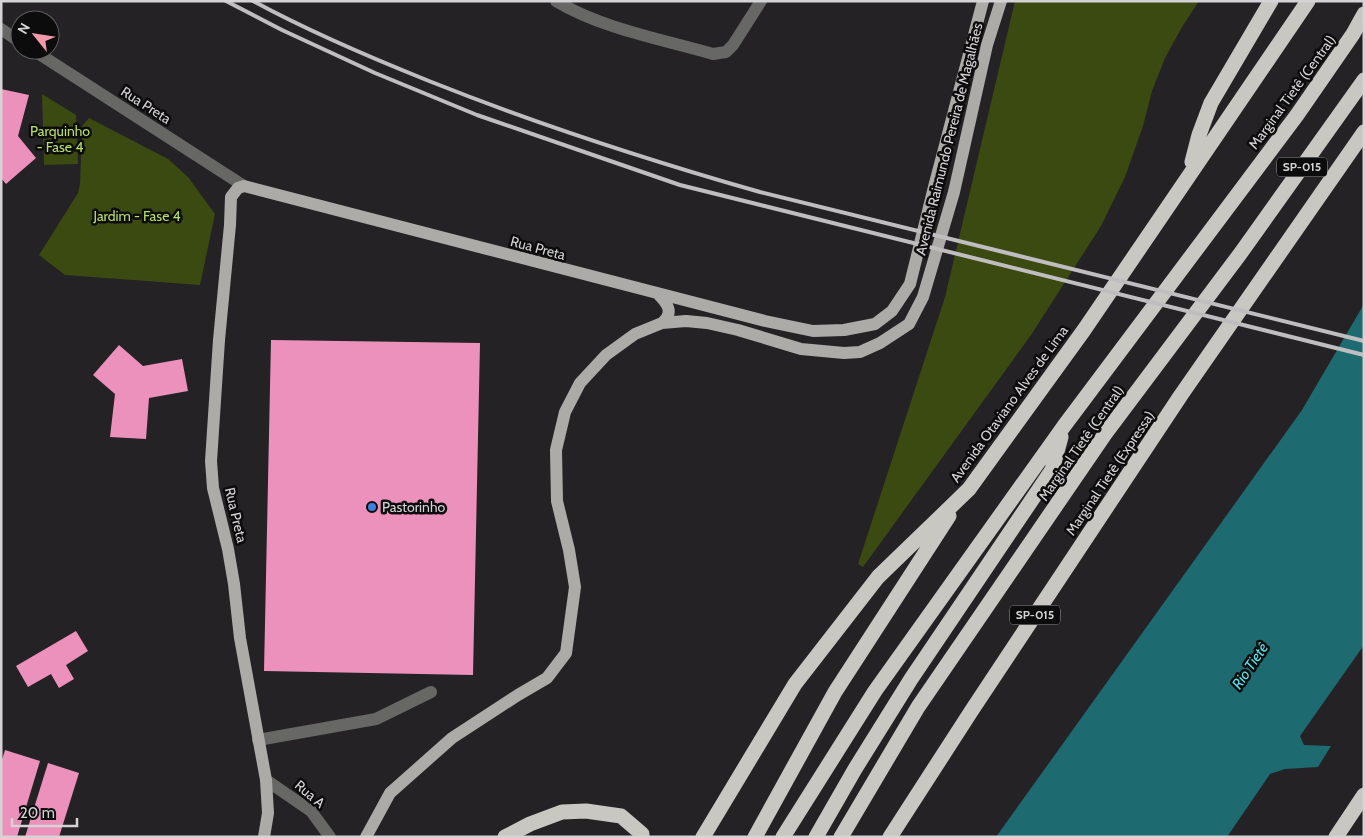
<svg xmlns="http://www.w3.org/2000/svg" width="1365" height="838" viewBox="0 0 1365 838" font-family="Cabin,sans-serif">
	<rect width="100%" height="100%" fill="#242225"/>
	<path fill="#3a4a11" d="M1015,1H1199L1182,27L1165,58L1152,91L1143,126L1125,177L1101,226L1031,335L863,567L858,564L945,297Z
		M42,94L76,115L78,164L44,165Z
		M89,118L168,159L188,177L215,214L200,285L65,275L39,255L78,193L80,184L82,126Z"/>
	<path fill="#1d6b70" d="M1364,304V645L1300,736L1304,745L1331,746L1318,767L1285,769L1270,774L1227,837H996L1302,410Z"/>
	<path fill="#ec91bc" d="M1,89L29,95L18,136L36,158L6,184L1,178Z
		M271,340L480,343L473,675L264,671Z
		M119,345L143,366L182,359L188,391L149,398L146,439L110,437L115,394L93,375Z
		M76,631L88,651L66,665L74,679L59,688L51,674L28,687L16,666Z
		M5,750L40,761L17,837H1V763Z
		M48,763L79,773L59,837H25Z"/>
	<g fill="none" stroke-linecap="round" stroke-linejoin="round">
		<path stroke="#676765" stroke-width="12" d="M556,1C603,29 661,39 713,54L726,52L733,45L761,1
			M1,29L20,42
			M33,50L244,186
			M258,740L376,719L431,692
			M266,780L311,811L330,837"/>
		<path stroke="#adaba7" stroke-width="12" d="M659,295C668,304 674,313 662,323
			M264,837L268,813L266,780L240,638L234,584L228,549L213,488L211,461L219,340L230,225L231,197L238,188L244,186L765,321L813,331L844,330L875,324L892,311L910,284L934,187L983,1
			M366,837L390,793L452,738L518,695L547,678L566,653L575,587L569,550L557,501L556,450L565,412L580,383L606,355L635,334L662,323L686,321L707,323L738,330L801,349L844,353L860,352L880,343L909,324L923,297L954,192L987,45L1001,1"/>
		<path stroke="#c9c7c2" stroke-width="15" d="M1192,162L1199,135L1211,103L1271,1
			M505,837L530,824L562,812L586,811L621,816L642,834V837
			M703,837L795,684L878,577L969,489L1084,330L1308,1
			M755,837L835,692L949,516
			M783,837L875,691L1064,426L1297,115L1353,34L1364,14
			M816,837L855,769L911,679L1052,470L1061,437
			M841,837L918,707L1105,434L1240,254L1364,80
			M890,837L972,710L1181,395L1364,132
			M1336,837L1364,795"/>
		<path stroke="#bfbdbf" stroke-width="4" d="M226,1L282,30L375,73L477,115L680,185L1364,355
			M253,1C310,32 369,57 429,81C537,124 648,160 760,192L1364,341"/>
	</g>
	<circle fill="#3f7fe0" stroke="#0d0c0d" stroke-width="2" cx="372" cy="507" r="5"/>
	<g text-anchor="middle" stroke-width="5" stroke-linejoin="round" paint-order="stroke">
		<g fill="#0d0c0d" stroke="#999799" stroke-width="1">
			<rect x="1277" y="157.5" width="50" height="19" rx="4"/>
			<rect x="1010" y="605.5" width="50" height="19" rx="4"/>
		</g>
		<g font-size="12" font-weight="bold" fill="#d5d3d5">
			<text x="1302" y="171">SP-015</text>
			<text x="1035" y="619">SP-015</text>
		</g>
		<g font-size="14" fill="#d5d3d5" stroke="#0d0c0d">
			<text transform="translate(1292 92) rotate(-54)" y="5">Marginal Tietê (Central)</text>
			<text transform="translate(146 105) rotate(33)" y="5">Rua Preta</text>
			<text transform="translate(949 139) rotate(-76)" y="5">Avenida Raimundo Pereira de Magalhães</text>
			<text transform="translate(538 248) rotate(15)" y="5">Rua Preta</text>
			<text transform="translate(1009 404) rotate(-54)" y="5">Avenida Otaviano Alves de Lima</text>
			<text transform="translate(1081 443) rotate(-55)" y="5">Marginal Tietê (Central)</text>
			<text transform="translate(1110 473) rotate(-56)" y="5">Marginal Tietê (Expressa)</text>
			<text transform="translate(236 515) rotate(77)" y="5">Rua Preta</text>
			<text transform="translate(310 794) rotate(40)" y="5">Rua A</text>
		</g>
		<g font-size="14" fill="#b8de69" stroke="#0d0c0d">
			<text x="60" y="136">Parquinho<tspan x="60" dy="16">- Fase 4</tspan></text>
			<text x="137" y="221">Jardim - Fase 4</text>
		</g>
		<g font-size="14" fill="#d5d3d5" stroke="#0d0c0d" text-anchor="start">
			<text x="382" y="512">Pastorinho</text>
		</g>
		<g font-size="15" font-style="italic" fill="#56e4ee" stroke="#0d0c0d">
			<text transform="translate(1250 666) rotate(-56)" y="5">Rio Tietê</text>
		</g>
	</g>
	<rect width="1365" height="838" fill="none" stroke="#d5d3d5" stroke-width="5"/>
	<g transform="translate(35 35) rotate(300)"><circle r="24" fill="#0d0c0d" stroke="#5d5c5d"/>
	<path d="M0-4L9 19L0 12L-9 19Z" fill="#f39aaa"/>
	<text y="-8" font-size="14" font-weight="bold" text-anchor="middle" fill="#d5d3d5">N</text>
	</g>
	<path d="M12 818v8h65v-8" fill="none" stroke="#d5d3d5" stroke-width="2.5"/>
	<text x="20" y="818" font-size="15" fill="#d5d3d5" stroke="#0d0c0d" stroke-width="4" paint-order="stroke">20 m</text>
</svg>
